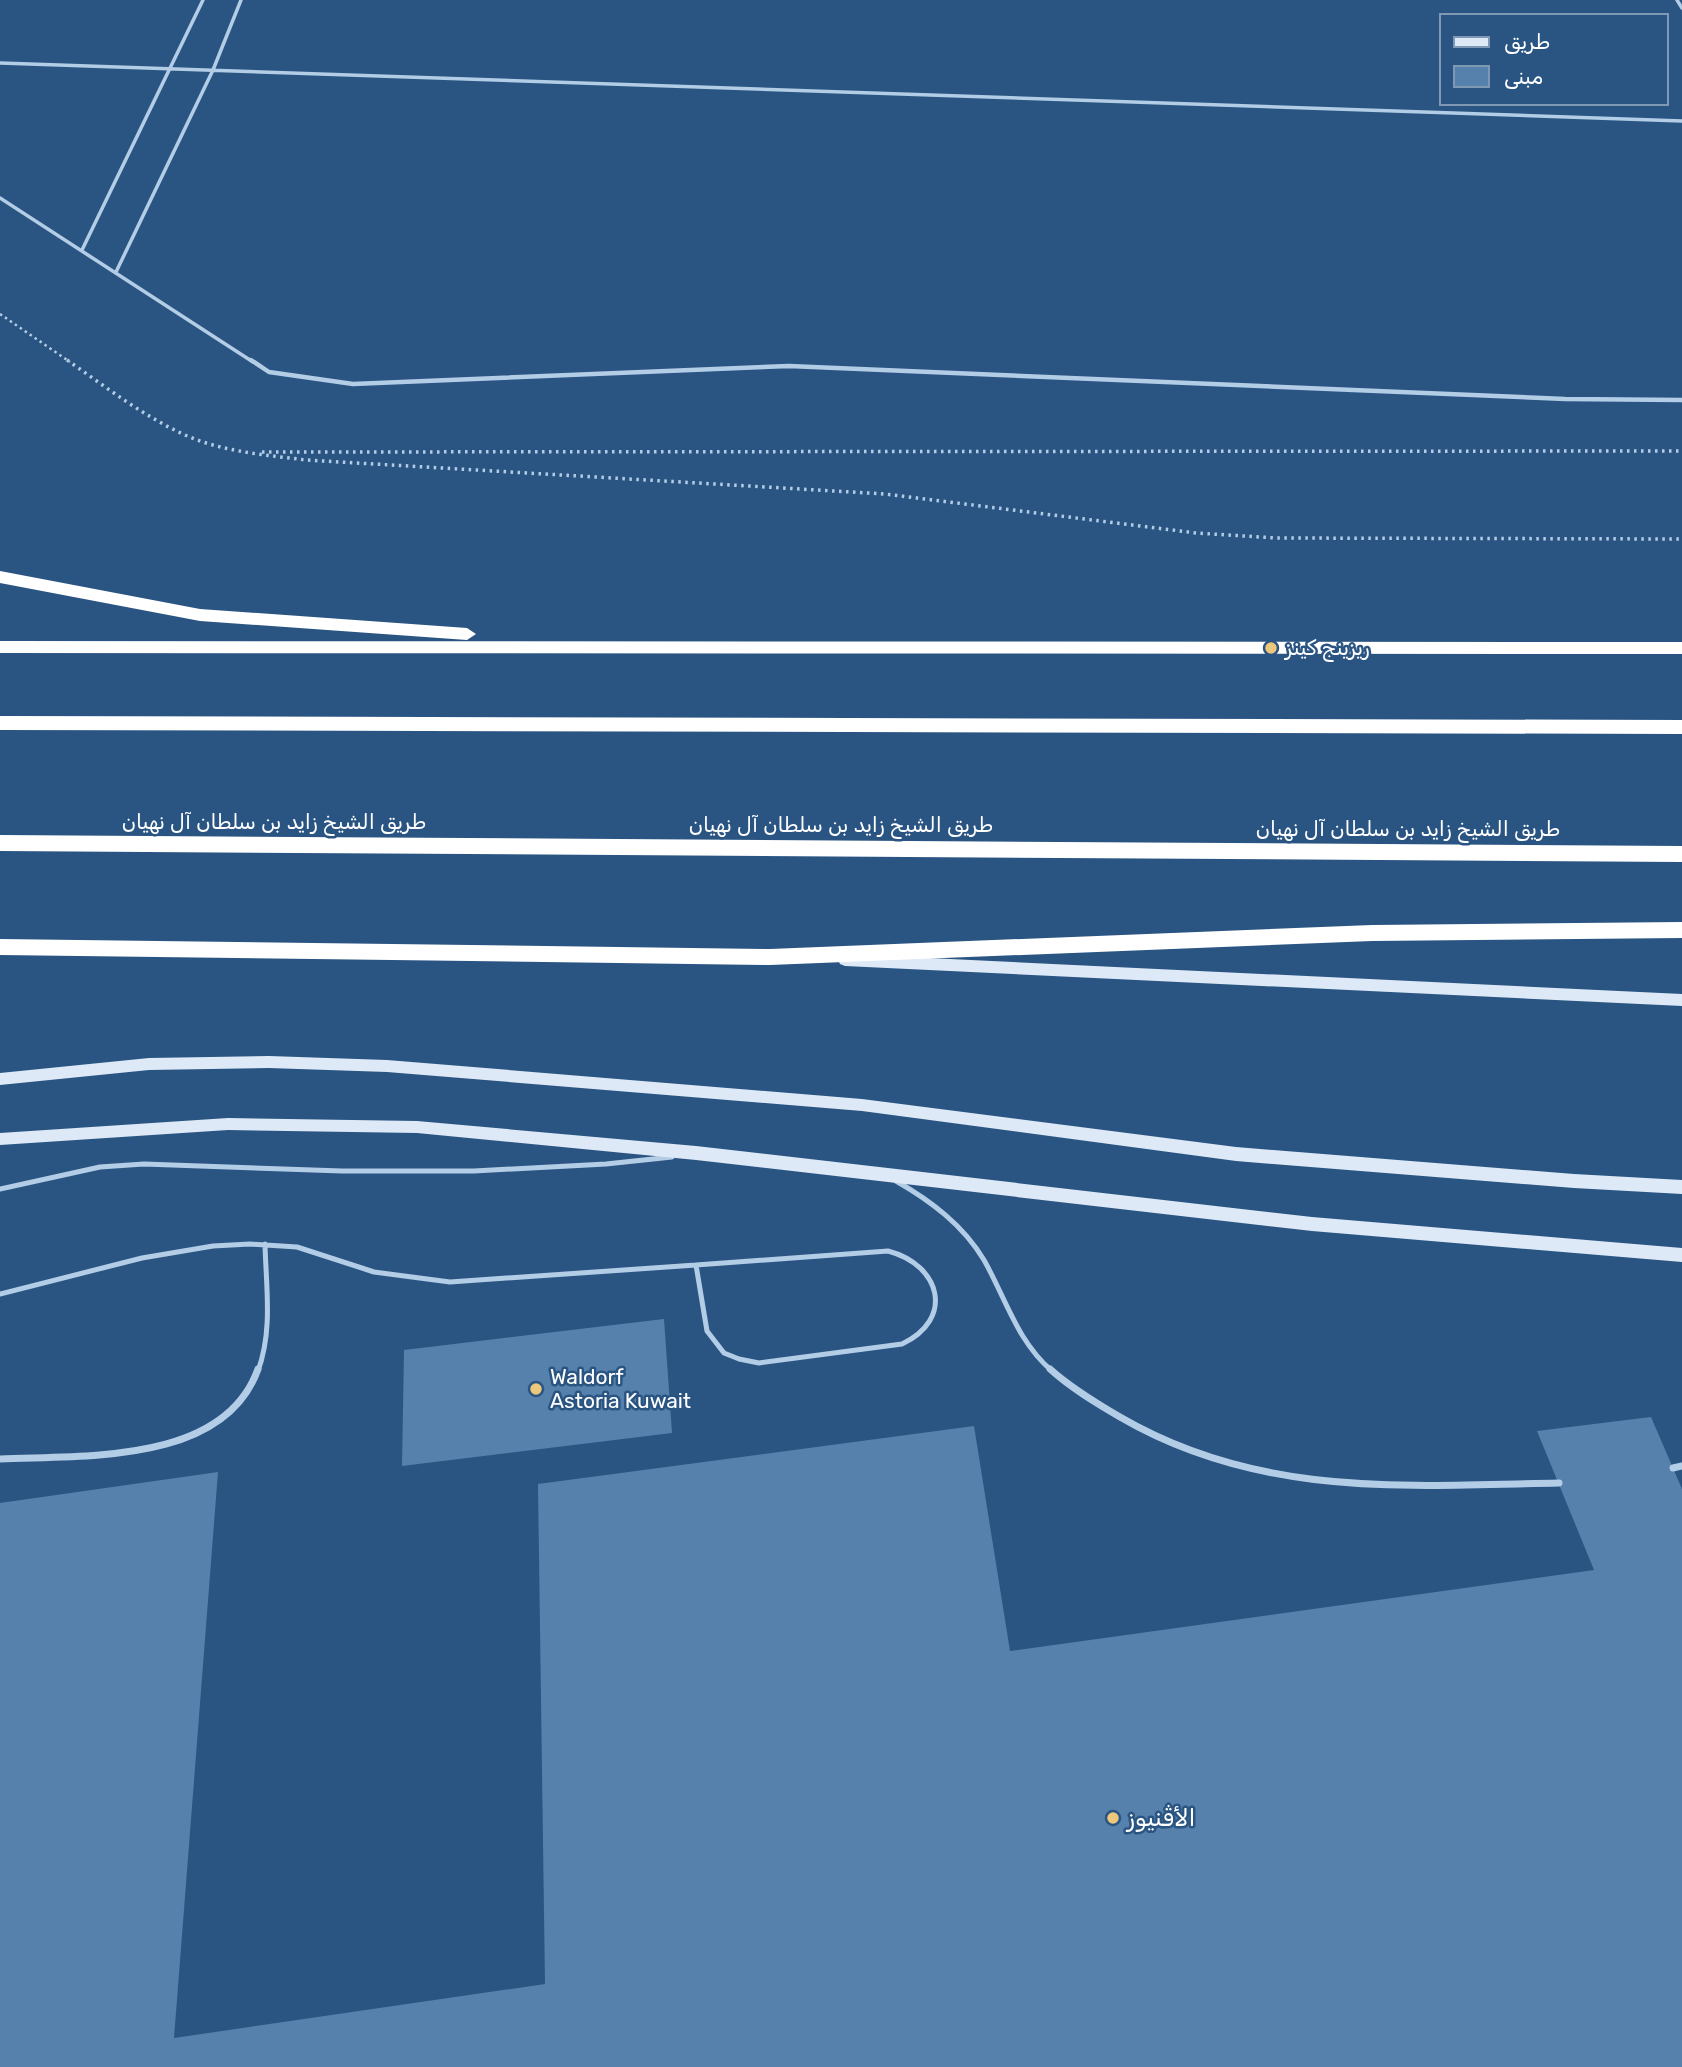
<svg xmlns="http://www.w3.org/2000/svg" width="1682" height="2067" viewBox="0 0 1682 2067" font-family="Rubik,'Noto Naskh Arabic',sans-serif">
	<rect width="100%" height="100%" fill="#2a5583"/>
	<path fill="#5681ac" d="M664,1319L672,1433L402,1466L404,1350Z
		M1651,1417L1682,1489V2067H0V1503L218,1472L174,2038L545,1984L538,1484L974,1426L1010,1651L1594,1570L1537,1431Z"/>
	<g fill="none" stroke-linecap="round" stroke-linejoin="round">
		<path stroke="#b4cde6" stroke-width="2.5" stroke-dasharray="2.5 3.5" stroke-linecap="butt" d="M0,314L70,362"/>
		<path stroke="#b4cde6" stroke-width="3.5" stroke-dasharray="2.5 4.5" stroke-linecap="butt" d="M67,360C106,387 143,416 185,435C223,452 266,455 306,460L885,494L1196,533L1276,538L1682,539
			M262,452L1682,451"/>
		<path stroke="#b4cde6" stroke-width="3.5" d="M1677,0L1682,8
			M0,63L1682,121
			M0,198L253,362
			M82,250L203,0
			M116,272L213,70L241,0"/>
		<path stroke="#b4cde6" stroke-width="4.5" d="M251,360L269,372L353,384L789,366L1565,399L1682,400"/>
		<path stroke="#b4cde6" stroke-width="5" d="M896,1181C931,1201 963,1225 984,1260C1006,1299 1017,1341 1052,1371
			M0,1189L100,1167L144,1164L342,1171H474L606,1164L672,1157
			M888,1251C941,1265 955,1319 902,1344L759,1363L739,1359L724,1353L707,1331L696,1265Z
			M0,1294L142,1258L213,1246L250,1244L297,1247L374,1272L450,1282L696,1265
			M258,1371C273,1330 266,1287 265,1244"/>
		<path stroke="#b4cde6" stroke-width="7" d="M1050,1369C1071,1388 1096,1403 1120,1417C1259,1498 1405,1486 1559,1483
			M0,1459C83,1455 224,1465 258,1369
			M1673,1468L1682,1466"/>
		<path fill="#dde9f6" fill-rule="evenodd" d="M845,954L1682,994V1006L845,966L840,964L838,960L840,956Z
			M269,1056L387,1060L862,1099L1236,1147L1574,1174L1682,1180V1194L1574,1188L1236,1161L862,1111L387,1072L269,1068L149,1070L0,1085V1073L149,1058Z
			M228,1118L417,1121L696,1146L1312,1217L1682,1248V1262L1312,1231L696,1160L417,1133L228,1130L0,1145V1133Z"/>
		<path fill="#fff" fill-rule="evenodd" d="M0,571L200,609L467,628L476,634L467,640L200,621L0,583Z
			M0,641L1682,642V654L0,653Z
			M0,716L1682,720V734L0,730Z
			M0,835L1682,846V862L0,851Z
			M1682,922V938L1372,941L770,965L0,955V939L770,949L1372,925Z"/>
	</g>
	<g fill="#edc77c" stroke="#2a5583" stroke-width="2.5">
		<circle cx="1271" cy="648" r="7"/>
		<circle cx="536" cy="1389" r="7"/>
		<circle cx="1113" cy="1818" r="7"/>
	</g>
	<g text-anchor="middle" stroke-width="5" stroke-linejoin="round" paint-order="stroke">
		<g font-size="21" fill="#fff" stroke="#2a5583" text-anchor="start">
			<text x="1285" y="655">ريزينج كينز</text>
			<text x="550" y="1384">Waldorf<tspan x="550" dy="24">Astoria Kuwait</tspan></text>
		</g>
		<g font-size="21" fill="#fff" stroke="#2a5583">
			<text x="274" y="829">طريق الشيخ زايد بن سلطان آل نهيان</text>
			<text x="841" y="832">طريق الشيخ زايد بن سلطان آل نهيان</text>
			<text x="1408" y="836">طريق الشيخ زايد بن سلطان آل نهيان</text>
		</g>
		<g font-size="24" fill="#fff" stroke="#2a5583" text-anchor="start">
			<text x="1127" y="1826">الأڤنيوز</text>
		</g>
	</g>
	<rect x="1440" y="14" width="228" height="91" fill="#2a5583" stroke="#7f99b5" stroke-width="2"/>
	<rect x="1454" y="37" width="35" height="10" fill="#dde9f6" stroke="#7f99b5" stroke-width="2"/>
	<text x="1504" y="49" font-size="21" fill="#ffffff">طريق</text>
	<rect x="1454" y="66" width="35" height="21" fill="#5681ac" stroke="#7f99b5" stroke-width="2"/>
	<text x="1504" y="84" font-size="21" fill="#ffffff">مبنى</text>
</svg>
